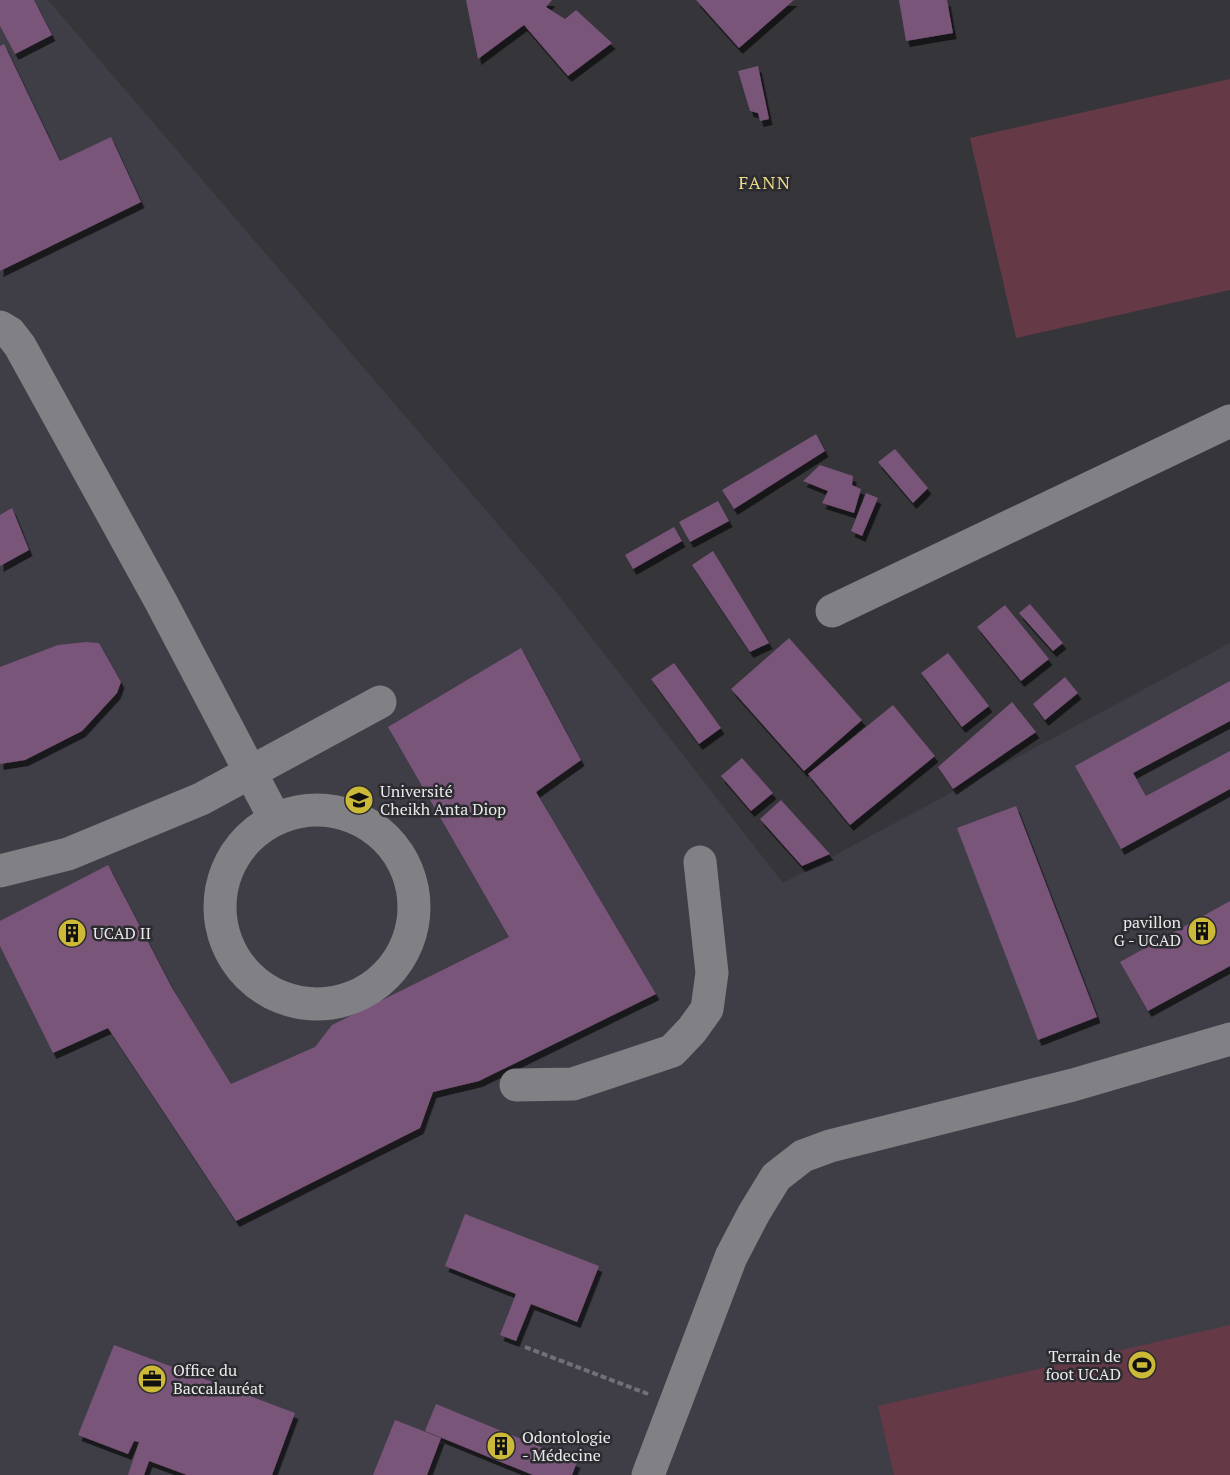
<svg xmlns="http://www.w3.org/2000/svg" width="1230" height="1475" viewBox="0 0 1230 1475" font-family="'PT Serif',serif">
	<defs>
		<filter id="shadow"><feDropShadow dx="3.5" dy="6" stdDeviation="0" flood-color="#0009"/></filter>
	</defs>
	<rect width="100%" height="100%" fill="#363539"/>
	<path fill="#3f3e47" d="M0,0H48L556,592L783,883L1230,643V1475H0Z"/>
	<path fill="#663947" d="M1230,79V290L1016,338L970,138Z
		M1230,1325V1475H894L878,1406Z"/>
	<path fill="#7a547a" filter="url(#shadow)" d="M0,0H34L52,35L15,54L0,26Z
		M466,0H552L546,7L565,19L576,10L612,43L568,76L524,25L478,59Z
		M696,0H794L739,48Z
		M899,0H947L953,33L906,41Z
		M4,44L60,161L111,137L141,202L0,271V46Z
		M758,66L769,119L760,121L758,113L750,111L738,71Z
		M816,434L825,451L734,509L722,490Z
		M895,449L928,488L913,503L878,462Z
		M820,465L853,476L852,485L861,489L854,513L822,503L828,491L803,481Z
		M866,493L878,498L862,536L851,531Z
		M718,501L729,521L690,542L679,522Z
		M12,508L29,550L0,566V515Z
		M674,527L682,541L633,569L625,555Z
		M713,551L769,643L750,652L692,565Z
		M1030,604L1063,643L1053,651L1019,613Z
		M1005,605L1049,659L1021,681L977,627Z
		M789,638L862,720L804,771L731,689Z
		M86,642L99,643L121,682L117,693L82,731L25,760L0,764V667L58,645Z
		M521,648L581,760L536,792L656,994L479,1081L433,1092L420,1128L236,1221L108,1028L53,1053L0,946V921L108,865L172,988L231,1084L315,1047L332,1025L509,937L388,727Z
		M948,653L989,706L962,727L921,673Z
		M674,663L721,728L699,744L651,679Z
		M1065,677L1078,693L1045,720L1033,704Z
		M1230,681V721L1133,773L1146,796L1230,751V789L1121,849L1075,766Z
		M1012,702L1036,732L953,789L938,767Z
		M893,705L935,756L850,825L808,774Z
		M742,758L773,793L751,811L721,776Z
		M781,800L830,854L802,866L760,819Z
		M1016,806L1097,1017L1038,1040L957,828Z
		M1230,901V966L1148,1011L1120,962Z
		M465,1214L599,1266L577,1322L531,1304L516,1341L500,1335L516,1294L445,1266Z
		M114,1345L295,1413L272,1475H187L149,1461L144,1475H128L139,1442L134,1441L128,1454L78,1435Z
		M436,1404L577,1462L572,1475H533L425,1431Z
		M395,1420L441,1438L427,1475H373Z"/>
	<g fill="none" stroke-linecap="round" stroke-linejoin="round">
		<path stroke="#717074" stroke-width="4" stroke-dasharray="6 3" stroke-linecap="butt" d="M525,1347L648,1394"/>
		<path stroke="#818085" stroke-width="33" d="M0,327L10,333L20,346L161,602L275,819
			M832,611L1230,421
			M220 907a97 97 0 1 1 194 0a97 97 0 1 1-194 0Z
			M0,871L68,854L201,799L380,702
			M516,1085L573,1084L672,1051L692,1030L707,1009L712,973L700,862
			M648,1475L731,1257L754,1213L776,1177L803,1156L830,1146L1073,1085L1230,1039"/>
	</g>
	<defs>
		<g id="university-disc" transform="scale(1.5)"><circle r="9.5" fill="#cdb938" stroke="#2c2b2f"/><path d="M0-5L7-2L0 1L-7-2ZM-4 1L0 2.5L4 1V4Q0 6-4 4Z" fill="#111"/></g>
		<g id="building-disc" transform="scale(1.5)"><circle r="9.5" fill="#cdb938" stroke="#2c2b2f"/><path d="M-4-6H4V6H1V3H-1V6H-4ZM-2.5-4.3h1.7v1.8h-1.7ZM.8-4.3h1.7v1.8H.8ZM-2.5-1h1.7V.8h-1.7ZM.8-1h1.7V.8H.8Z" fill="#111"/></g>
		<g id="stadium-disc" transform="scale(1.5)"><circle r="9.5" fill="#cdb938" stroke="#2c2b2f"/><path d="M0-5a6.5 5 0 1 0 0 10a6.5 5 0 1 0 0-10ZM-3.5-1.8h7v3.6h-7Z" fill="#111"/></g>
		<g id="office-disc" transform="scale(1.5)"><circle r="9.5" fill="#cdb938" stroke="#2c2b2f"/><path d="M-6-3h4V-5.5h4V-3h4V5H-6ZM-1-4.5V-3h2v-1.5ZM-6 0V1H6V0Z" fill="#111"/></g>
	</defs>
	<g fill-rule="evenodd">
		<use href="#university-disc" x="359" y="800"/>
		<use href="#building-disc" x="1202" y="931"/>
		<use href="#building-disc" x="72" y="933"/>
		<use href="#stadium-disc" x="1142" y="1365"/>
		<use href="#office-disc" x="152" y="1379"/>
		<use href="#building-disc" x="501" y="1446"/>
	</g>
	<g text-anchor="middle" stroke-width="5" stroke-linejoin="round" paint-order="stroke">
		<g font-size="16" fill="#eae9ec" stroke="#2c2b2f" text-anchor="start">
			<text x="380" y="797">Université<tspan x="380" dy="18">Cheikh Anta Diop</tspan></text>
			<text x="1181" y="928" text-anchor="end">pavillon<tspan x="1181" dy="18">G - UCAD</tspan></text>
			<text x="93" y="939">UCAD II</text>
			<text x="1121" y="1362" text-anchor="end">Terrain de<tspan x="1121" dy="18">foot UCAD</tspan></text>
			<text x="173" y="1376">Office du<tspan x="173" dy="18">Baccalauréat</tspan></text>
			<text x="522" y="1443">Odontologie<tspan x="522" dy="18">- Médecine</tspan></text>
		</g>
		<g font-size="18" letter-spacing="1.5" fill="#e7da8b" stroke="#2c2b2f">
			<text x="765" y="189">FANN</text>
		</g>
	</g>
</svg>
